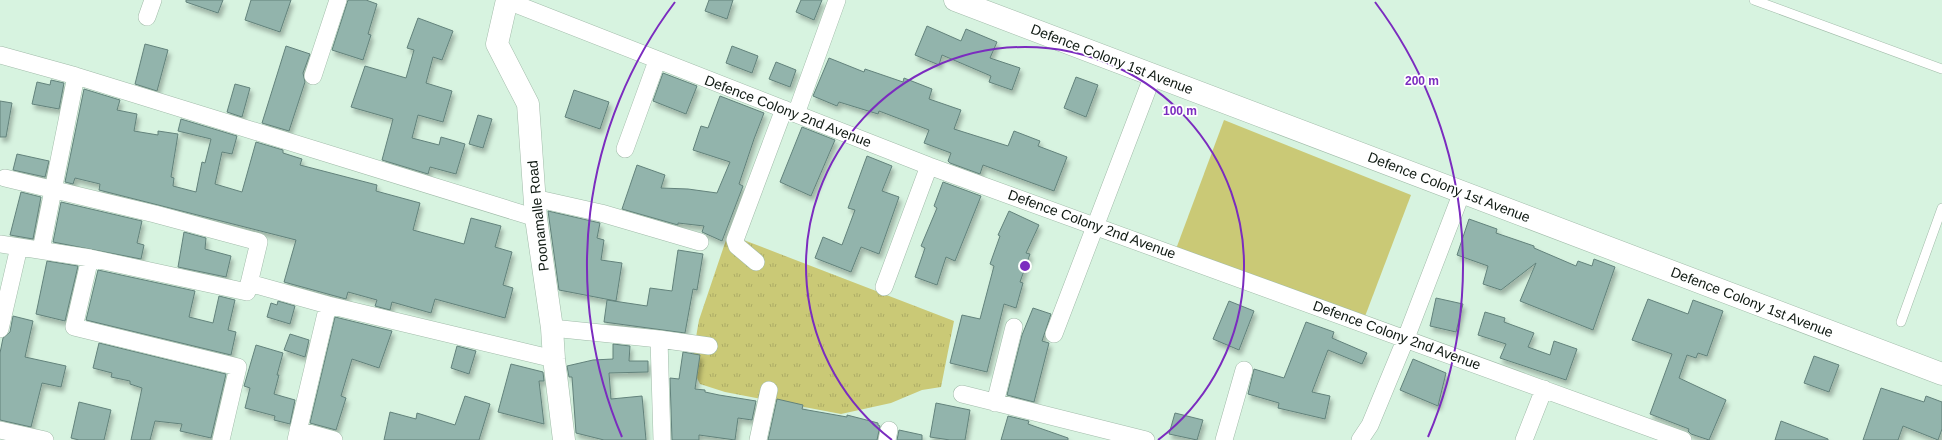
<svg xmlns="http://www.w3.org/2000/svg" width="1942" height="440" viewBox="0 0 1942 440" font-family="Arial,sans-serif">
	<defs>
		<pattern id="grass-tufts" width="24" height="20" patternUnits="userSpaceOnUse"><rect width="24" height="20" fill="#cac976"/><path d="M3 7l-1-3M5 7V3M7 7l1-3M15 17l-1-3M17 17v-4M19 17l1-3" fill="none" stroke="#acac65"/></pattern>
		<filter id="shadow"><feDropShadow dx="2.5" dy="4.5" stdDeviation="2" flood-color="#0004"/></filter>
	</defs>
	<rect width="100%" height="100%" fill="#d7f3e0"/>
	<path fill="url(#grass-tufts)" d="M728,234L954,321L941,387L922,390L891,403L841,414L725,392L700,384L691,366L699,320Z"/>
	<path fill="#cac976" d="M1224,120L1411,195L1364,319L1176,249Z"/>
	<path fill="#92b4ac" stroke="#62827b" filter="url(#shadow)" d="M186,0H223L218,13L186,2Z
		M251,0H291L280,32L245,20Z
		M348,0H366L377,4L368,34L371,35L363,60L332,50Z
		M709,0H733L727,19L705,11Z
		M801,0H822L814,20L796,12Z
		M418,18L453,31L442,60L433,57L426,83L452,91L443,122L418,115L412,138L439,145L441,137L465,144L456,174L430,167L428,174L382,160L393,119L351,107L365,66L406,78L414,50L407,48Z
		M927,26L961,41L966,29L997,42L990,58L1020,68L1012,90L989,82L991,76L942,55L939,65L915,55Z
		M145,44L168,50L157,91L135,84Z
		M286,46L310,54L303,73L305,82L289,131L262,123Z
		M732,46L758,56L752,73L726,63Z
		M829,58L864,72L865,69L903,82L904,78L932,89L929,99L961,110L954,129L1008,146L1014,131L1040,141L1038,146L1067,157L1054,191L983,165L980,174L950,163L948,161L951,153L924,143L929,130L879,111L878,114L839,102L837,106L813,96Z
		M776,62L796,70L790,87L769,79Z
		M663,73L697,86L686,114L653,101Z
		M1076,77L1098,85L1086,117L1064,108Z
		M51,80L64,83L59,109L32,104L37,82L50,85Z
		M235,84L250,88L242,117L227,112Z
		M84,89L120,100L117,110L137,114L134,131L158,135V131L178,134L171,177L174,178L173,186L196,192L202,162L205,163L211,139L178,131L181,119L237,136L232,154L222,152L215,184L242,192L256,142L283,150V153L302,159L300,165L377,185L376,191L420,203L413,230L464,244L471,218L501,226L495,247L512,252L503,285L513,288L505,318L435,299L431,313L392,302L390,310L375,306L377,300L348,292L346,299L284,282L296,240L99,190L100,184L75,178L73,184L65,182Z
		M574,90L609,102L600,129L565,117Z
		M720,96L764,113L754,139L739,184L743,186L722,241L702,232L704,226L678,223V225L622,209L637,165L665,175L661,188L688,189L717,193L730,162L693,150L701,126L708,128Z
		M0,101L12,103L6,137H0Z
		M478,115L492,119L483,148L469,144Z
		M802,127L835,140L811,196L780,182Z
		M17,154L49,161L45,177L13,170Z
		M867,156L892,166L882,191L899,197L879,254L861,247L851,272L815,258L823,237L842,245L855,210L848,208Z
		M943,182L981,196L955,261L946,257L937,285L915,277L925,248L921,246L937,208L934,206Z
		M21,192L41,197L33,239L10,235Z
		M61,202L142,221L137,243L144,245L141,259L53,242Z
		M548,211L600,223L597,238L604,240L601,260L622,263L616,301L559,290Z
		M1009,211L1039,225L1026,253L1030,254L1020,282L1023,283L1016,308L1004,304L987,372L950,363L962,315L980,319L994,266L990,264L1000,236L998,235Z
		M1469,219L1497,229L1496,233L1534,246V248L1576,266L1578,261L1592,266L1594,259L1615,267L1593,330L1520,301L1536,263L1501,290L1483,284L1488,266L1457,255Z
		M184,232L206,238L205,249L231,256L226,277L178,267Z
		M678,250L703,254L697,290L693,289L685,333L604,322L607,300L647,306L650,288L672,291Z
		M47,261L78,266L65,321L36,314Z
		M98,270L195,291L189,317L213,323L219,296L235,300L228,330L236,332L231,355L86,320Z
		M1436,298L1463,304L1456,332L1430,326Z
		M1648,299L1688,314L1693,300L1723,311L1707,356L1698,353L1696,358L1687,355L1679,378L1726,400L1709,440L1691,434L1688,431L1689,429L1650,414L1672,354L1632,340Z
		M278,301L295,306L290,324L267,317L271,303L277,305Z
		M1229,301L1254,311L1239,350L1213,339Z
		M1033,308L1051,314L1042,341L1049,343L1034,402L1007,395L1022,335Z
		M1485,312L1505,318L1504,322L1534,333L1528,347L1550,355L1554,341L1577,349L1566,380L1500,358L1506,344L1478,335Z
		M13,316L33,321L25,357L66,366L61,387L42,383L31,427L0,420V353L3,338L10,332Z
		M335,317L392,331L379,368L352,359L341,396L346,398L336,430L310,423Z
		M1306,322L1334,332L1332,338L1367,353L1362,364L1328,350L1312,392L1330,396L1325,419L1278,408L1279,403L1248,394L1254,369L1284,378Z
		M290,334L309,340L305,357L284,350Z
		M99,343L226,374L211,438L180,431L182,424L155,421L150,440H131L142,388L130,384V381L111,377L112,373L93,368Z
		M613,344L630,346L629,361H648V372L609,373L611,399L642,396L646,440H604L576,433L572,377H569L567,366L593,360L613,359Z
		M256,345L283,353L277,375H279L274,394L295,400L290,424L274,420L275,416L245,408L250,388L244,386Z
		M457,346L476,351L469,374L451,368Z
		M683,352L700,355L695,389L705,390V392L719,395L756,401L752,420L738,418L735,440L699,435V440H672L670,378L679,379Z
		M1814,356L1839,365L1829,392L1804,383Z
		M1413,359L1446,373L1438,406L1400,390Z
		M511,364L543,372L544,381H539L544,424L498,412Z
		M1881,388L1924,402L1926,396L1942,402V429L1938,440L1903,426L1898,440H1863Z
		M465,396L490,404L479,440H384L390,412L416,419L417,413L455,425Z
		M777,399L803,405L802,409L847,417V415L878,423V425L880,426L877,440H768Z
		M79,402L111,410L104,440H79L71,438Z
		M936,403L970,410L965,440H950L930,437Z
		M1175,413L1203,420L1197,440L1169,434Z
		M1008,416L1029,421L1028,424L1068,438V440H1001Z
		M1781,421L1828,439V440H1775Z
		M899,430L922,435V440H897Z"/>
	<g fill="none" stroke-linecap="round" stroke-linejoin="round">
		<g stroke="#a1bba9" stroke-width="10">
			<path id="lane" d="M1754,0L1942,69
				M1901,322L1942,208"/>
		</g>
		<g stroke="#a1bba9" stroke-width="18">
			<path id="street" d="M505,0L929,166L1683,440
				M147,17L153,0
				M0,55L76,76L536,218
				M313,76L338,0
				M796,114L837,0
				M625,149L657,61
				M534,198L601,213L700,242
				M0,244L90,258L247,292L259,242L155,214L5,178
				M41,250L76,76
				M90,258L74,327L238,367L221,440
				M756,262L737,246L735,240L784,109
				M249,283L328,305L554,359
				M884,287L929,166
				M552,328L659,339L709,346
				M0,329L19,247
				M1054,334L1153,75
				M659,339L662,440
				M962,394L1146,440
				M995,403L1014,327
				M0,430L45,440
				M298,430L334,440
				M296,440L328,305
				M758,440L769,390
				M887,440L889,430
				M1224,440L1244,370
				M1360,440L1370,425L1406,338L1462,192
				M1524,440L1544,389"/>
		</g>
		<g stroke="#a1bba9" stroke-width="23">
			<path id="secondary" d="M507,0L497,44L528,104L536,218L552,328L554,359L564,440
				M955,0L1942,374"/>
		</g>
		<use href="#lane" stroke="#fff" stroke-width="9"/>
		<use href="#street" stroke="#fff" stroke-width="17"/>
		<use href="#secondary" stroke="#fff" stroke-width="22"/>
	</g>
	<g fill="none" stroke="#7b2cbf" stroke-width="2">
		<path d="M892 440A219 219 0 1 1 1158 440"/>
		<path d="M622 437A438 438 0 0 1 675 2M1375 2A438 438 0 0 1 1428 437"/>
	</g>
	<g text-anchor="middle" stroke-width="3.5" stroke-linejoin="round" paint-order="stroke">
		<g font-size="14" fill="#0f1912" stroke="#fff">
			<text transform="translate(1112 59) rotate(21)" y="5">Defence Colony 1st Avenue</text>
			<text transform="translate(788 111) rotate(21)" y="5">Defence Colony 2nd Avenue</text>
			<text transform="translate(1449 187) rotate(21)" y="5">Defence Colony 1st Avenue</text>
			<text transform="translate(538 216) rotate(-96)" y="5">Poonamalle Road</text>
			<text transform="translate(1092 224) rotate(20)" y="5">Defence Colony 2nd Avenue</text>
			<text transform="translate(1752 302) rotate(21)" y="5">Defence Colony 1st Avenue</text>
			<text transform="translate(1397 335) rotate(20)" y="5">Defence Colony 2nd Avenue</text>
		</g>
	</g>
	<circle cx="1025" cy="266" r="6" fill="#7b2cbf" stroke="#fff" stroke-width="2"/>
	<g font-size="12" text-anchor="middle" font-weight="bold" fill="#7b2cbf" stroke="#fff" stroke-width="3.5" stroke-linejoin="round" paint-order="stroke">
		<text x="1422" y="85">200 m</text>
		<text x="1180" y="115">100 m</text>
	</g>
</svg>
